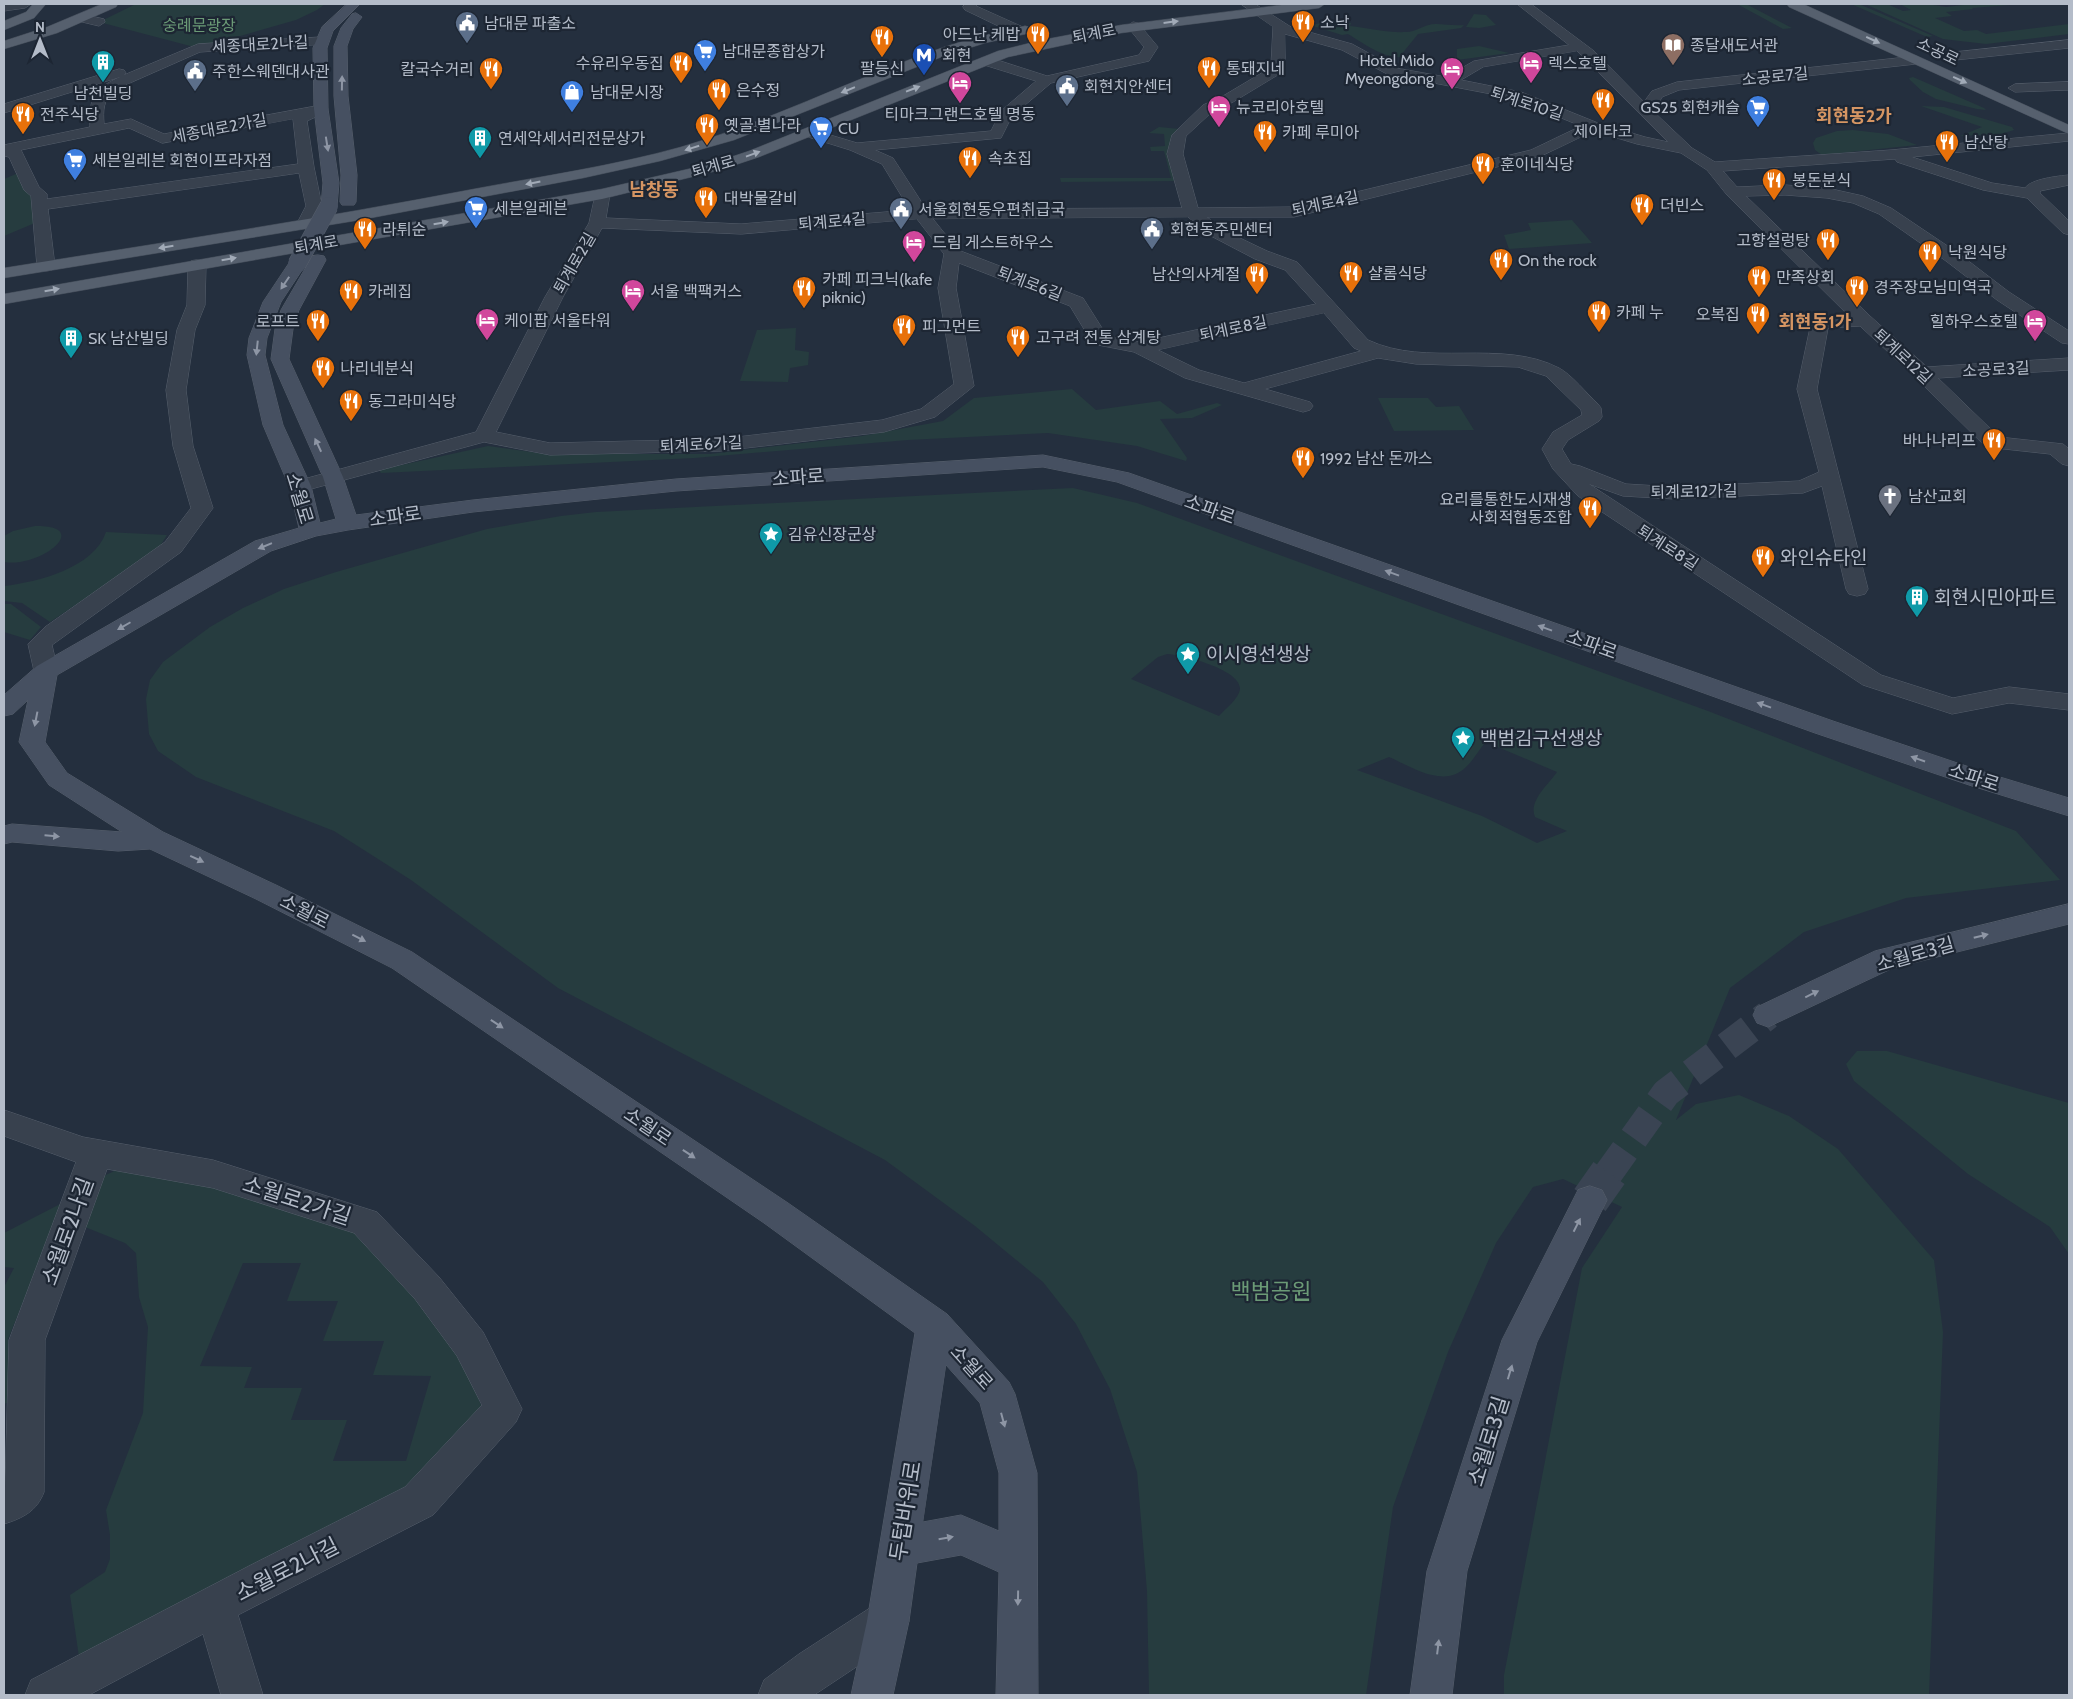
<svg xmlns="http://www.w3.org/2000/svg" width="2073" height="1699" viewBox="0 0 2073 1699" font-family="Cabin,'Noto Sans KR',sans-serif">
	<rect width="100%" height="100%" fill="#242f3e"/>
	<path fill="#263c3f" fill-rule="evenodd" d="M136,4H325L317,10L296,20L198,48L99,22Z
		M1737,4H1746L1792,28L1783,29Z
		M1851,4H1859L1933,36L1927,37Z
		M1865,4H1887L1903,11L1911,10L1900,4H1927L1946,7L1972,4H2022L1972,8L1973,9L1946,12L1952,16L1935,18L1964,31L1977,30L1986,34L2069,24V34L1986,44L1943,39Z
		M1474,14L1486,15L1496,25L1479,28L1466,27Z
		M1334,21L1351,23L1350,26C1368,28 1388,33 1406,32C1417,32 1424,24 1436,24C1445,24 1454,26 1464,25L1461,28L1418,34L1401,55L1409,57C1385,60 1368,46 1348,34L1342,35L1310,25Z
		M1479,46L1509,53L1457,60V49Z
		M1913,77L1984,108L1986,110L1977,109L1936,99L1923,92L1910,80L1909,78Z
		M1921,106L1944,107L2012,127L2014,130L2001,134L1960,136L1982,127Z
		M1159,127L1179,129L1180,181L1061,182L1060,178H1171L1164,151H1151L1150,147L1165,146L1164,134L1149,133Z
		M1853,130L1888,134L1917,145L1822,155L1815,150L1813,143L1816,138L1837,131Z
		M23,171L42,220L4,236V179Z
		M1572,220L1592,243L1509,249L1504,235L1531,230L1528,223Z
		M796,328L795,350L809,352L808,365L790,368L788,382L740,381L757,330Z
		M1072,389L1096,410L1160,401L1177,414L1217,403L1222,405L1192,418L1160,419L1187,458L1186,461L1137,446L1048,433L908,440L694,458L381,473L379,470L488,446L546,454H710L862,436L943,421L974,398Z
		M1378,398H1428L1436,407L1459,406L1474,430L1394,431Z
		M1073,488L1137,503L1708,711L2016,831L2060,880L1906,898L1804,932L1730,988L1676,1120L1696,1104L1739,1095L1789,1116L1838,1149L1934,1260L1943,1332L1929,1695H1504V1675L1582,1268L1622,1207L1563,1179L1533,1187L1496,1243L1448,1352L1393,1507L1366,1695H1149L1147,1591L1137,1472L1110,1389L1076,1324L1043,1282L975,1226L885,1160L558,988L411,880L334,831L196,777L158,751L149,734L146,699L150,680L163,662L210,627L243,608L284,589L336,572L487,529L561,516L596,512ZM1167,654C1183,655 1239,669 1240,688C1240,698 1225,709 1219,716L1131,679L1158,657ZM1486,742L1557,772C1549,784 1528,801 1535,817L1567,831L1537,843L1482,816L1357,770L1389,757C1412,767 1444,789 1466,767C1474,760 1479,749 1486,742Z
		M35,526C94,525 41,568 4,562V536L13,531Z
		M106,532L167,535L157,551L50,622L22,603L4,601V586C38,582 94,568 106,532Z
		M4,604H11L41,627L30,640L4,632Z
		M1857,1051H1887L2069,1103V1254L2050,1227L1968,1174L1854,1081L1846,1064Z
		M123,1167L204,1185L361,1233L462,1355L481,1405L480,1424L423,1488L80,1664L70,1595L105,1572L110,1559V1535L106,1510L143,1413L148,1327L139,1297L136,1253L125,1243L80,1225L95,1180ZM243,1263H301L287,1301H338L323,1341H384L373,1375L431,1376L406,1461H333L347,1420H291L302,1388H244L252,1367L200,1366Z
		M64,1202L8,1339L9,1402L4,1404V1287L14,1268L4,1267V1233Z"/>
	<g fill="none" stroke-linecap="round" stroke-linejoin="round">
		<path stroke="#3a4453" stroke-width="29" stroke-dasharray="29 15" stroke-linecap="butt" d="M1608,1174L1666,1093L1768,1015"/>
		<path stroke="#3a4453" stroke-width="38" stroke-dasharray="38 19" stroke-linecap="butt" d="M1590,1200L1609,1173"/>
		<g stroke="#565f6c" stroke-width="1">
			<path id="street" d="M4,4H31L25,8L4,11Z
				M965,4H977L976,6L1025,28L1026,31L1025,34H1015L965,10L963,7Z
				M1241,4H1255L1291,27L1352,44L1396,68L1446,77L1474,61L1569,45L1517,4H1531L1594,51L1644,102L1652,91L1677,82L1916,56L1923,60L1916,64L1679,90L1662,97L1654,112L1692,148L1715,162L1891,150L2069,133V141L1912,157L1992,183L2025,188C2031,179 2058,176 2069,175V185L2040,191V193L2069,221V235L2063,233L2027,198L1983,190L1897,162L1895,159L1723,171L1737,187L1785,185L1827,188L1863,196L1891,208L1958,253L2009,292L2069,331V344L2062,343L1997,300L1946,261L1879,214L1853,203L1827,198L1785,195L1746,196L1870,316L1927,367L2069,358V370L1938,378L1999,437L2063,444L2069,449V466L2062,464L2050,454L1986,447L1915,377L1860,326L1828,328L1817,389L1868,589L1865,594L1857,596L1849,594L1846,589L1822,486L1803,493L1675,499L1623,496L1589,484L1881,675L1953,698L2009,687L2069,694V710L2009,703L1952,714L1863,685L1578,496L1553,469L1542,449L1553,432L1582,415L1581,410L1546,376L1518,367L1416,364L1378,358L1265,389L1310,402L1313,406L1310,410L1303,412L1185,378L1134,352L1093,344L1070,306L959,263L956,288L974,386L935,417L884,432L720,451L550,455L484,442L300,492L293,490L289,486L293,482L476,432L545,297L589,223L596,191H608L610,194L606,218L741,224L910,210L882,164L850,150L805,136L803,133L805,130L810,129L857,143L991,131L1001,111L1036,81L981,64L979,61L981,58H991L1047,76L1139,55L1144,47L1127,26L1133,22L1138,23L1158,47L1149,61L1051,83L1012,116L1001,138L875,150L893,158L926,209L1182,208L1167,154L1172,135L1203,105L1223,96L1270,68L1271,65L1273,27ZM1285,34L1342,50L1387,74L1512,98L1581,126L1531,150L1294,207L1198,208L1183,154L1186,136L1213,111L1233,102L1281,73L1285,59ZM1577,51L1668,142L1645,137L1598,123L1521,92L1461,80L1483,67ZM1594,131L1637,144L1681,153L1707,170L1727,195L1849,316L1814,319L1811,323L1797,389L1819,472L1799,481L1675,487L1626,484L1580,466L1571,464L1562,449L1568,440L1599,421L1602,417L1601,408L1598,404C1587,394 1571,374 1559,368C1501,338 1427,368 1368,340L1297,262L1267,251L1223,230L1207,217H1294L1541,156ZM1188,217L1211,236L1255,259L1285,270L1316,304L1140,342L1107,336L1083,298L958,250L933,219ZM917,219L944,254L938,288L954,384L921,409L882,420L720,439L550,443L496,432L563,297L602,228L741,234ZM1324,313L1354,348L1361,351L1244,383L1199,370L1158,350Z
				M82,14L104,19L105,22L99,26L78,21L76,18L78,15Z
				M322,37L327,38L329,41L327,44L200,52L114,90C103,101 103,110 104,124L131,119L164,134L321,105L326,106L328,109L326,112L307,121L314,167L322,206L310,228H298L296,225L306,206L299,173L48,209L55,266L52,270L46,271L40,270L37,266L31,196L24,190L9,157L4,156V145L90,127C89,98 93,89 120,77L4,113V104L119,69L124,70L126,73L124,75L198,44ZM293,119L298,164L47,199V194L39,187L21,150L129,128L162,143Z
				M2069,40V48L1946,61L1939,57L1946,53Z
				M2069,82V90L2015,92L2008,88L2015,84Z
				M197,260L203,261L206,265L205,305L195,330L186,390L193,446L213,508L181,552L52,645L58,671L55,676L46,678L37,676L34,671L28,644L45,627L165,542L191,508L173,446L166,390L177,330L187,305L188,265L191,261Z
				M4,1110L83,1137L213,1160L377,1212L439,1277L483,1332L522,1409L516,1422L433,1515L238,1615L263,1695H221L203,1634L89,1695H25L31,1680L249,1566L405,1487L482,1405L457,1356L415,1299L354,1233L213,1188L107,1169L45,1340L44,1492C37,1511 23,1518 4,1524L9,1340L76,1162L4,1136Z
				M888,1600L903,1606L909,1621L903,1636L814,1695H758L764,1680L799,1654L873,1606Z"/>
		</g>
		<g stroke="#565f6c" stroke-width="1">
			<path id="secondary" d="M347,4H360L333,31L327,48L328,109L339,183L337,206L335,209H323L321,206L323,183L314,109L313,48L322,27Z
				M356,13L362,17L353,29L347,46L348,96L357,175L356,202L354,205H342L340,202L341,175L334,96V46L341,28L352,14Z
				M318,255L324,256L326,260L299,310L293,329L289,359L343,477L356,515L473,500L676,479L1043,455L1129,473L1833,721L1990,774L2069,798V816L1972,786L1815,733L1117,482L1043,467L676,491L473,512L348,530L316,536L271,551L57,675L45,742L67,773L163,832L276,885L412,952L788,1203L947,1314L1009,1382L1015,1394L1037,1473L1038,1695H996L999,1572L961,1555L917,1563L909,1621L893,1695H851L867,1621L915,1333L764,1223L392,968L256,899L150,849L118,851L12,842L4,844V826L12,824L122,832L49,785L19,742L28,700L13,714L4,716V695L37,666L255,541L299,528L289,486L263,425L247,355L249,338L263,302L291,260H303L306,264L281,302L267,338L265,355L283,425L311,486L320,523L336,519L323,477L271,359L275,329L281,310L310,260L312,256ZM946,1365L980,1403L999,1473V1531L961,1515L923,1522Z
				M2069,904V924L1893,968L1768,1027L1757,1023L1753,1015L1757,1007L1875,951Z
				M1590,1186L1602,1190L1607,1200L1537,1342L1467,1571L1452,1695H1410L1427,1571L1502,1340L1578,1190Z"/>
		</g>
		<g stroke="#414a57" stroke-width="1">
			<path id="primary" d="M33,4H46L34,18L4,30V21L26,12Z
				M102,4H118L116,7L57,33L4,49V41L47,27Z
				M1289,4H1325L1319,8L1121,33L1008,57L759,157L720,170L602,199L4,304V294L602,189L710,164L749,151L998,51L1042,40L1121,25Z
				M1787,4H1803L2069,125V134L1789,7Z
				M1025,26L1030,27L1031,30L1030,33L985,43L944,56L734,140L660,161L583,178L360,220L4,278V268C161,243 318,219 474,189C543,176 613,166 681,147C768,122 848,81 933,51C963,40 994,33 1025,26Z"/>
		</g>
		<use href="#street" fill="#38414e" fill-rule="evenodd"/>
		<use href="#secondary" fill="#465061" fill-rule="evenodd"/>
		<use href="#primary" fill="#56606e" fill-rule="evenodd"/>
		<g stroke="#565f6c" stroke-width="19" stroke-linecap="butt">
			<path id="secondary-bridge" d="M297,264L329,206"/>
		</g>
		<use href="#secondary-bridge" stroke="#465061" stroke-width="18"/>
	</g>
	<defs><path id="oneway-solid" d="M-6-.8H1V-3.2L6.5 0L1 3.2V.8H-6Z" transform="scale(1.25)"/></defs>
	<g fill="#a1aab7">
		<use href="#oneway-solid" transform="translate(1171 22) rotate(-7)"/>
		<use href="#oneway-solid" transform="translate(1873 40) rotate(25)"/>
		<use href="#oneway-solid" transform="translate(1960 80) rotate(24)"/>
		<use href="#oneway-solid" transform="translate(913 89) rotate(-21)"/>
		<use href="#oneway-solid" transform="translate(848 90) rotate(158)"/>
		<use href="#oneway-solid" transform="translate(692 148) rotate(163)"/>
		<use href="#oneway-solid" transform="translate(753 154) rotate(-20)"/>
		<use href="#oneway-solid" transform="translate(533 183) rotate(169)"/>
		<use href="#oneway-solid" transform="translate(441 223) rotate(-10)"/>
		<use href="#oneway-solid" transform="translate(166 247) rotate(171)"/>
		<use href="#oneway-solid" transform="translate(229 259) rotate(-10)"/>
		<use href="#oneway-solid" transform="translate(52 290) rotate(-10)"/>
	</g>
	<g fill="#8e96a5">
		<use href="#oneway-solid" transform="translate(342 83) rotate(-89)"/>
		<use href="#oneway-solid" transform="translate(327 144) rotate(81)"/>
		<use href="#oneway-solid" transform="translate(285 283) rotate(124)"/>
		<use href="#oneway-solid" transform="translate(257 348) rotate(96)"/>
		<use href="#oneway-solid" transform="translate(318 445) rotate(-115)"/>
		<use href="#oneway-solid" transform="translate(265 546) rotate(158)"/>
		<use href="#oneway-solid" transform="translate(1392 573) rotate(-160)"/>
		<use href="#oneway-solid" transform="translate(124 626) rotate(150)"/>
		<use href="#oneway-solid" transform="translate(1545 628) rotate(-160)"/>
		<use href="#oneway-solid" transform="translate(1764 705) rotate(-160)"/>
		<use href="#oneway-solid" transform="translate(36 719) rotate(101)"/>
		<use href="#oneway-solid" transform="translate(1918 759) rotate(-161)"/>
		<use href="#oneway-solid" transform="translate(52 836) rotate(5)"/>
		<use href="#oneway-solid" transform="translate(197 859) rotate(25)"/>
		<use href="#oneway-solid" transform="translate(1981 936) rotate(-14)"/>
		<use href="#oneway-solid" transform="translate(359 938) rotate(27)"/>
		<use href="#oneway-solid" transform="translate(1812 994) rotate(-26)"/>
		<use href="#oneway-solid" transform="translate(497 1024) rotate(34)"/>
		<use href="#oneway-solid" transform="translate(689 1154) rotate(34)"/>
		<use href="#oneway-solid" transform="translate(1577 1225) rotate(-63)"/>
		<use href="#oneway-solid" transform="translate(1510 1372) rotate(-73)"/>
		<use href="#oneway-solid" transform="translate(1003 1420) rotate(75)"/>
		<use href="#oneway-solid" transform="translate(946 1538) rotate(-10)"/>
		<use href="#oneway-solid" transform="translate(1018 1598) rotate(91)"/>
		<use href="#oneway-solid" transform="translate(1438 1647) rotate(-83)"/>
	</g>
	<defs>
		<g id="restaurant-pin" transform="scale(1.25)"><path d="M0 17L-7.5 6A9.5 9.5 0 1 1 7.5 6Z" fill="#e8710a" stroke="#1d2633"/><path d="M-5-6h1v4h1v-4h1v4h1v-4h1v5L-1.5 .5V6h-2V.5L-5-1ZM5-6V6H3V1.5H1.5Q1.5-4 5-6Z" fill="#fff"/></g>
		<g id="civic-pin" transform="scale(1.25)"><path d="M0 17L-7.5 6A9.5 9.5 0 1 1 7.5 6Z" fill="#5c6f8a" stroke="#1d2633"/><path d="M-.6-6.5H3V-4.5H.6V-3L4-1V1h2V6H-6V1h2V-1L-.6-3ZM-1.2 2.5V6h2.4V2.5Z" fill="#fff"/></g>
		<g id="library-pin" transform="scale(1.25)"><path d="M0 17L-7.5 6A9.5 9.5 0 1 1 7.5 6Z" fill="#8d6e63" stroke="#1d2633"/><path d="M-6-4Q-3-5.5-.7-3.5V5Q-3 3-6 4ZM6-4Q3-5.5 .7-3.5V5Q3 3 6 4Z" fill="#fff"/></g>
		<g id="supermarket-pin" transform="scale(1.25)"><path d="M0 17L-7.5 6A9.5 9.5 0 1 1 7.5 6Z" fill="#3f7fe0" stroke="#1d2633"/><path d="M-6-5.5h2.5l.6 2H6L4.5 2H-2.5L-4.4-4H-6ZM-1.5 3.2a1.3 1.3 0 1 0 .1 0ZM3 3.2a1.3 1.3 0 1 0 .1 0Z" fill="#fff"/></g>
		<g id="metro-pin" transform="scale(1.25)"><path d="M0 17L-7.5 6A9.5 9.5 0 1 1 7.5 6Z" fill="#1a4fb4" stroke="#1d2633"/><path d="M-5.5 5V-5H-3L0 0L3-5H5.5V5H3V-.5L0 4L-3-.5V5Z" fill="#fff"/></g>
		<g id="building-pin" transform="scale(1.25)"><path d="M0 17L-7.5 6A9.5 9.5 0 1 1 7.5 6Z" fill="#0f9aa8" stroke="#1d2633"/><path d="M-4-6H4V6H1V3H-1V6H-4ZM-2.5-4.3h1.7v1.8h-1.7ZM.8-4.3h1.7v1.8H.8ZM-2.5-1h1.7V.8h-1.7ZM.8-1h1.7V.8H.8Z" fill="#fff"/></g>
		<g id="hotel-pin" transform="scale(1.25)"><path d="M0 17L-7.5 6A9.5 9.5 0 1 1 7.5 6Z" fill="#d1479c" stroke="#1d2633"/><path d="M-6-4.5h1.5V1H6V5H4.5V3h-9V5H-6ZM-4 0a1.8 1.8 0 1 1 3.6 0ZM.5 0V-2.5h3Q6-2.5 6 0Z" fill="#fff"/></g>
		<g id="shop-pin" transform="scale(1.25)"><path d="M0 17L-7.5 6A9.5 9.5 0 1 1 7.5 6Z" fill="#3f7fe0" stroke="#1d2633"/><path d="M-5-2.5h2.3a2.7 3.5 0 0 1 5.4 0H5L5.5 6h-11ZM-1.5-2.5h3a1.5 2.3 0 0 0-3 0Z" fill="#fff"/></g>
		<g id="church-pin" transform="scale(1.25)"><path d="M0 17L-7.5 6A9.5 9.5 0 1 1 7.5 6Z" fill="#6b7280" stroke="#1d2633"/><path d="M-1.2-6h2.4v3.5h3.3v2.4h-3.3V6h-2.4V-.1h-3.3v-2.4h3.3Z" fill="#fff"/></g>
		<g id="sight-pin" transform="scale(1.25)"><path d="M0 17L-7.5 6A9.5 9.5 0 1 1 7.5 6Z" fill="#0f9aa8" stroke="#1d2633"/><path d="M0-6L1.8-2.2L6-1.7L2.9 1.2L3.7 5.4L0 3.3L-3.7 5.4L-2.9 1.2L-6-1.7L-1.8-2.2Z" fill="#fff"/></g>
	</defs>
	<g fill-rule="evenodd">
		<use href="#restaurant-pin" x="1303" y="22"/>
		<use href="#civic-pin" x="467" y="23"/>
		<use href="#restaurant-pin" x="1038" y="34"/>
		<use href="#restaurant-pin" x="882" y="37"/>
		<use href="#library-pin" x="1673" y="45"/>
		<use href="#supermarket-pin" x="705" y="51"/>
		<use href="#metro-pin" x="924" y="55"/>
		<use href="#building-pin" x="103" y="62"/>
		<use href="#restaurant-pin" x="681" y="63"/>
		<use href="#hotel-pin" x="1531" y="63"/>
		<use href="#restaurant-pin" x="1209" y="68"/>
		<use href="#restaurant-pin" x="491" y="69"/>
		<use href="#hotel-pin" x="1452" y="69"/>
		<use href="#civic-pin" x="195" y="71"/>
		<use href="#hotel-pin" x="960" y="83"/>
		<use href="#civic-pin" x="1067" y="86"/>
		<use href="#restaurant-pin" x="719" y="90"/>
		<use href="#shop-pin" x="572" y="92"/>
		<use href="#restaurant-pin" x="1603" y="100"/>
		<use href="#hotel-pin" x="1219" y="107"/>
		<use href="#supermarket-pin" x="1758" y="107"/>
		<use href="#restaurant-pin" x="23" y="114"/>
		<use href="#restaurant-pin" x="707" y="125"/>
		<use href="#supermarket-pin" x="821" y="128"/>
		<use href="#restaurant-pin" x="1265" y="132"/>
		<use href="#building-pin" x="480" y="138"/>
		<use href="#restaurant-pin" x="1947" y="142"/>
		<use href="#restaurant-pin" x="970" y="158"/>
		<use href="#supermarket-pin" x="75" y="160"/>
		<use href="#restaurant-pin" x="1483" y="164"/>
		<use href="#restaurant-pin" x="1774" y="180"/>
		<use href="#restaurant-pin" x="706" y="198"/>
		<use href="#restaurant-pin" x="1642" y="205"/>
		<use href="#supermarket-pin" x="476" y="208"/>
		<use href="#civic-pin" x="901" y="209"/>
		<use href="#restaurant-pin" x="365" y="229"/>
		<use href="#civic-pin" x="1152" y="229"/>
		<use href="#restaurant-pin" x="1828" y="240"/>
		<use href="#hotel-pin" x="914" y="242"/>
		<use href="#restaurant-pin" x="1930" y="252"/>
		<use href="#restaurant-pin" x="1501" y="260"/>
		<use href="#restaurant-pin" x="1351" y="273"/>
		<use href="#restaurant-pin" x="1257" y="274"/>
		<use href="#restaurant-pin" x="1759" y="277"/>
		<use href="#restaurant-pin" x="1857" y="287"/>
		<use href="#restaurant-pin" x="804" y="288"/>
		<use href="#restaurant-pin" x="351" y="291"/>
		<use href="#hotel-pin" x="633" y="291"/>
		<use href="#restaurant-pin" x="1599" y="312"/>
		<use href="#restaurant-pin" x="1758" y="314"/>
		<use href="#hotel-pin" x="487" y="320"/>
		<use href="#restaurant-pin" x="318" y="321"/>
		<use href="#hotel-pin" x="2035" y="321"/>
		<use href="#restaurant-pin" x="904" y="326"/>
		<use href="#restaurant-pin" x="1018" y="337"/>
		<use href="#building-pin" x="71" y="338"/>
		<use href="#restaurant-pin" x="323" y="368"/>
		<use href="#restaurant-pin" x="351" y="401"/>
		<use href="#restaurant-pin" x="1994" y="440"/>
		<use href="#restaurant-pin" x="1303" y="458"/>
		<use href="#church-pin" x="1890" y="496"/>
		<use href="#restaurant-pin" x="1590" y="508"/>
		<use href="#sight-pin" x="771" y="534"/>
		<use href="#restaurant-pin" x="1763" y="557"/>
		<use href="#building-pin" x="1917" y="597"/>
		<use href="#sight-pin" x="1188" y="654"/>
		<use href="#sight-pin" x="1463" y="738"/>
	</g>
	<g text-anchor="middle" stroke-width="4.5" stroke-linejoin="round" paint-order="stroke">
		<g font-size="16" fill="#b4bcc9" stroke="#1d2633" text-anchor="start">
			<text x="1320" y="28">소낙</text>
			<text x="484" y="29">남대문 파출소</text>
			<text x="1020" y="40" text-anchor="end">아드난 케밥</text>
			<text x="1690" y="51">종달새도서관</text>
			<text x="722" y="57">남대문종합상가</text>
			<text x="942" y="61">회현</text>
			<text x="1434" y="66" text-anchor="end">Hotel Mido<tspan x="1434" dy="18">Myeongdong</tspan></text>
			<text x="664" y="69" text-anchor="end">수유리우동집</text>
			<text x="1548" y="69">렉스호텔</text>
			<text x="882" y="74" text-anchor="middle">팔등신</text>
			<text x="1226" y="74">통돼지네</text>
			<text x="474" y="75" text-anchor="end">칼국수거리</text>
			<text x="212" y="77">주한스웨덴대사관</text>
			<text x="1084" y="92">회현치안센터</text>
			<text x="736" y="96">은수정</text>
			<text x="590" y="98">남대문시장</text>
			<text x="103" y="99" text-anchor="middle">남천빌딩</text>
			<text x="1236" y="113">뉴코리아호텔</text>
			<text x="1740" y="113" text-anchor="end">GS25 회현캐슬</text>
			<text x="40" y="120">전주식당</text>
			<text x="960" y="120" text-anchor="middle">티마크그랜드호텔 명동</text>
			<text x="724" y="131">옛골.별나라</text>
			<text x="838" y="134">CU</text>
			<text x="1603" y="137" text-anchor="middle">제이타코</text>
			<text x="1282" y="138">카페 루미아</text>
			<text x="498" y="144">연세악세서리전문상가</text>
			<text x="1964" y="148">남산탕</text>
			<text x="988" y="164">속초집</text>
			<text x="92" y="166">세븐일레븐 회현이프라자점</text>
			<text x="1500" y="170">훈이네식당</text>
			<text x="1792" y="186">봉돈분식</text>
			<text x="724" y="204">대박물갈비</text>
			<text x="1660" y="211">더빈스</text>
			<text x="494" y="214">세븐일레븐</text>
			<text x="918" y="215">서울회현동우편취급국</text>
			<text x="382" y="235">라튀순</text>
			<text x="1170" y="235">회현동주민센터</text>
			<text x="1810" y="246" text-anchor="end">고향설렁탕</text>
			<text x="932" y="248">드림 게스트하우스</text>
			<text x="1948" y="258">낙원식당</text>
			<text x="1518" y="266">On the rock</text>
			<text x="1368" y="279">샬롬식당</text>
			<text x="1240" y="280" text-anchor="end">남산의사계절</text>
			<text x="1776" y="283">만족상회</text>
			<text x="822" y="285">카페 피크닉(kafe<tspan x="822" dy="18">piknic)</tspan></text>
			<text x="1874" y="293">경주장모님미역국</text>
			<text x="368" y="297">카레집</text>
			<text x="650" y="297">서울 백팩커스</text>
			<text x="1616" y="318">카페 누</text>
			<text x="1740" y="320" text-anchor="end">오복집</text>
			<text x="504" y="326">케이팝 서울타워</text>
			<text x="300" y="327" text-anchor="end">로프트</text>
			<text x="2018" y="327" text-anchor="end">힐하우스호텔</text>
			<text x="922" y="332">피그먼트</text>
			<text x="1036" y="343">고구려 전통 삼계탕</text>
			<text x="88" y="344">SK 남산빌딩</text>
			<text x="340" y="374">나리네분식</text>
			<text x="368" y="407">동그라미식당</text>
			<text x="1976" y="446" text-anchor="end">바나나리프</text>
			<text x="1320" y="464">1992 남산 돈까스</text>
			<text x="1908" y="502">남산교회</text>
			<text x="1572" y="505" text-anchor="end">요리를통한도시재생<tspan x="1572" dy="18">사회적협동조합</tspan></text>
			<text x="788" y="540">김유신장군상</text>
		</g>
		<g font-size="16" fill="#6b9a76" stroke="#1d2633">
			<text x="199" y="31">숭례문광장</text>
		</g>
		<g font-size="16" fill="#b4bcc9" stroke="#1d2633">
			<text transform="translate(1094 33) rotate(-11)" y="6">퇴계로</text>
			<text transform="translate(260 44) rotate(-3)" y="6">세종대로2나길</text>
			<text transform="translate(1938 51) rotate(25)" y="6">소공로</text>
			<text transform="translate(1775 76) rotate(-6)" y="6">소공로7길</text>
			<text transform="translate(1527 103) rotate(18)" y="6">퇴계로10길</text>
			<text transform="translate(219 128) rotate(-11)" y="6">세종대로2가길</text>
			<text transform="translate(713 166) rotate(-16)" y="6">퇴계로</text>
			<text transform="translate(1325 203) rotate(-12)" y="6">퇴계로4길</text>
			<text transform="translate(832 221) rotate(-5)" y="6">퇴계로4길</text>
			<text transform="translate(316 244) rotate(-10)" y="6">퇴계로</text>
			<text transform="translate(574 263) rotate(-60)" y="6">퇴계로2길</text>
			<text transform="translate(1030 283) rotate(21)" y="6">퇴계로6길</text>
			<text transform="translate(1233 328) rotate(-12)" y="6">퇴계로8길</text>
			<text transform="translate(1903 356) rotate(43)" y="6">퇴계로12길</text>
			<text transform="translate(1996 369) rotate(-3)" y="6">소공로3길</text>
			<text transform="translate(701 444) rotate(-3)" y="6">퇴계로6가길</text>
			<text transform="translate(1694 491) rotate(-1)" y="6">퇴계로12가길</text>
			<text transform="translate(1668 547) rotate(33)" y="6">퇴계로8길</text>
		</g>
		<g font-size="18" font-weight="bold" fill="#d59563" stroke="#1d2633">
			<text x="1854" y="122">회현동2가</text>
			<text x="654" y="196">남창동</text>
			<text x="1815" y="328">회현동1가</text>
		</g>
		<g font-size="19" fill="#b4bcc9" stroke="#1d2633">
			<text transform="translate(798 477) rotate(-4)" y="7">소파로</text>
			<text transform="translate(300 498) rotate(73)" y="7">소월로</text>
			<text transform="translate(1210 509) rotate(20)" y="7">소파로</text>
			<text transform="translate(395 516) rotate(-8)" y="7">소파로</text>
			<text transform="translate(1592 644) rotate(20)" y="7">소파로</text>
			<text transform="translate(1974 777) rotate(18)" y="7">소파로</text>
			<text transform="translate(305 911) rotate(27)" y="7">소월로</text>
			<text transform="translate(1915 954) rotate(-16)" y="7">소월로3길</text>
			<text transform="translate(648 1126) rotate(34)" y="7">소월로</text>
			<text transform="translate(972 1367) rotate(48)" y="7">소월로</text>
		</g>
		<g font-size="19" fill="#b4bcc9" stroke="#1d2633" text-anchor="start">
			<text x="1780" y="564">와인슈타인</text>
			<text x="1934" y="604">회현시민아파트</text>
			<text x="1206" y="661">이시영선생상</text>
			<text x="1480" y="745">백범김구선생상</text>
		</g>
		<g font-size="22" fill="#b4bcc9" stroke="#1d2633">
			<text transform="translate(297 1200) rotate(18)" y="8">소월로2가길</text>
			<text transform="translate(67 1231) rotate(-70)" y="8">소월로2나길</text>
			<text transform="translate(1488 1441) rotate(-73)" y="8">소월로3길</text>
			<text transform="translate(905 1511) rotate(-81)" y="8">두텁바위로</text>
			<text transform="translate(287 1569) rotate(-27)" y="8">소월로2나길</text>
		</g>
		<g font-size="22" fill="#6b9a76" stroke="#1d2633">
			<text x="1271" y="1299">백범공원</text>
		</g>
	</g>
	<rect width="2073" height="1699" fill="none" stroke="#b4bcc9" stroke-width="10"/>
	<g transform="translate(40 40)" stroke="#1d2633" stroke-width="4" paint-order="stroke">
	<path d="M0-4L9 19L0 12L-9 19Z" fill="#b4bcc9"/>
	<text y="-8" font-size="14" font-weight="bold" text-anchor="middle" fill="#b4bcc9">N</text>
	</g>
</svg>
